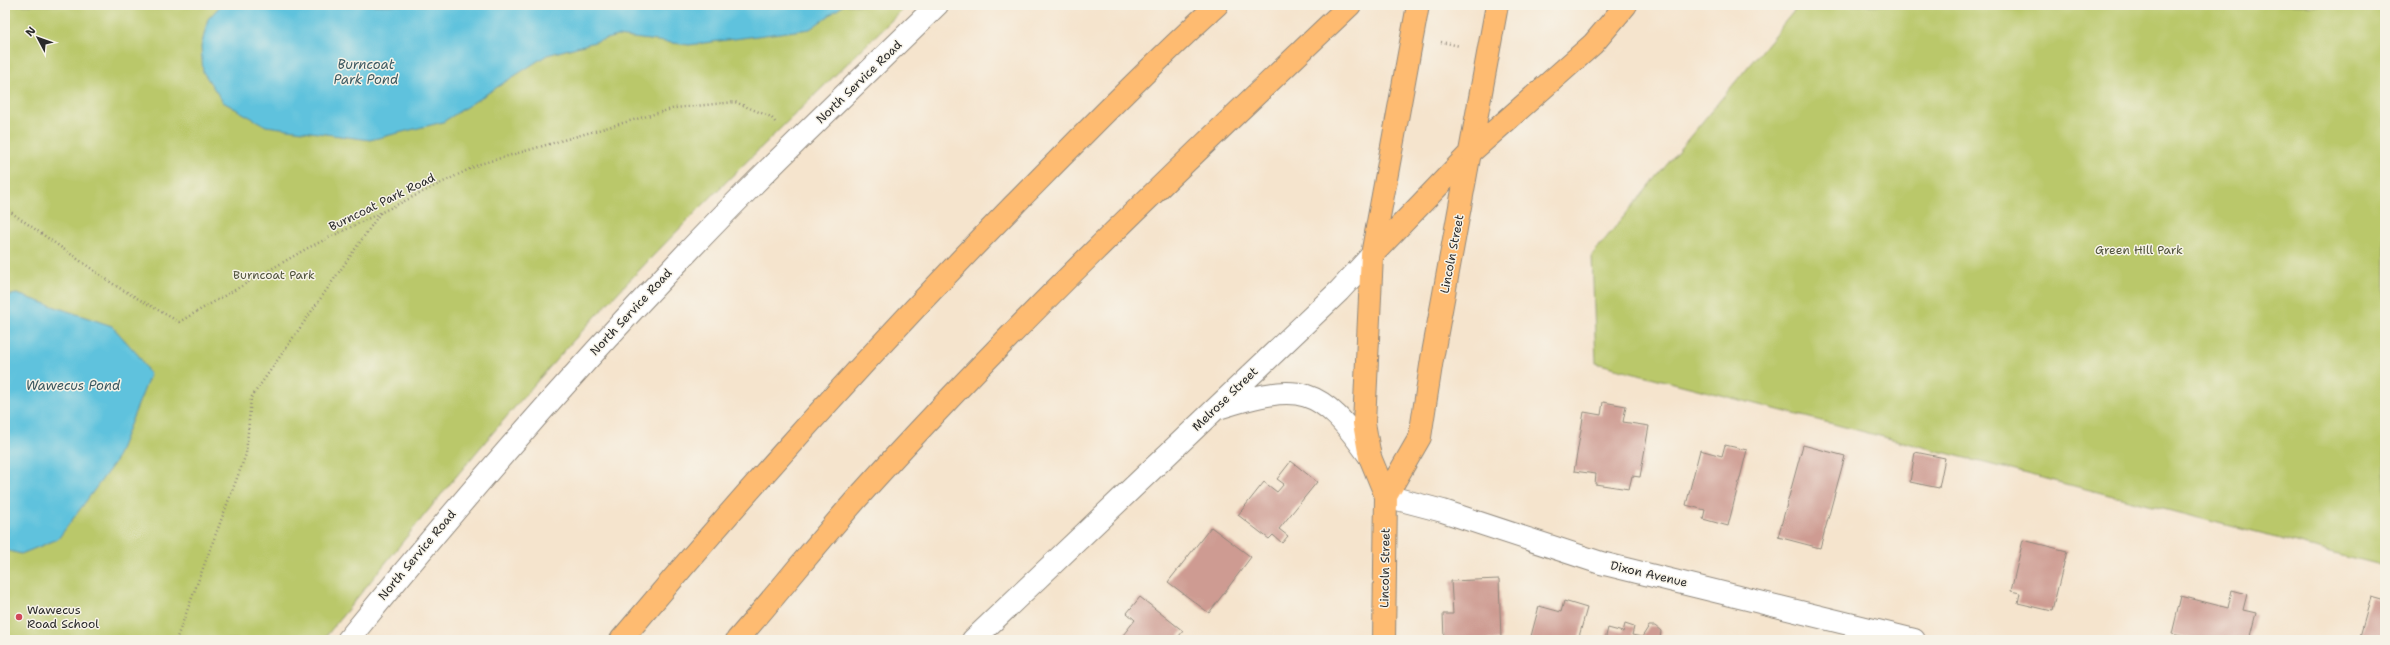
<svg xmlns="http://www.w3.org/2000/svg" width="2390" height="645" viewBox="0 0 2390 645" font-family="'Shantell Sans',sans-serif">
	<rect width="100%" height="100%" fill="#f7f3e8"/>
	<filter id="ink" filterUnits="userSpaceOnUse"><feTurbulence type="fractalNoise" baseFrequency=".025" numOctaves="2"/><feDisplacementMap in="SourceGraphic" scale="8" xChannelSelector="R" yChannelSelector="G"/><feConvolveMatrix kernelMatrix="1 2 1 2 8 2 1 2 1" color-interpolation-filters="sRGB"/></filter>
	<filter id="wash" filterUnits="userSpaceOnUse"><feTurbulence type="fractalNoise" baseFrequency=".012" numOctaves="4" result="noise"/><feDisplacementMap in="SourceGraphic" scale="16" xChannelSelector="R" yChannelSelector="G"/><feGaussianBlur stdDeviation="0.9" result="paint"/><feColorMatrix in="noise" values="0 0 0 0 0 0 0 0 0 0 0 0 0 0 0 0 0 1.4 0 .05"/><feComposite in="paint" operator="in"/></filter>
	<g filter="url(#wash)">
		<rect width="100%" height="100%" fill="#f5e4cd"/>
		<path fill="#bac86a" stroke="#727a4a" d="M5,5H907C794,116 679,224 573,341C486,437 405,539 323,640H5Z
			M1799,5H2385V566L1596,363L1592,255Z"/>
		<path fill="#5fc2dd" stroke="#457684" d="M221,5H844L810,29L689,45L617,36L547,55L443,122L370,140L266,126L223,102L203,72L201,47L208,19Z
			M17,294L112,326L139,356L150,375L115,462L58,539L21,554L5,550V296Z"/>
		<g id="blocks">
			<path fill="#ce9b92" d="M1603,402L1626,406L1623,422L1649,426L1640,477L1632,476L1629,489L1595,484L1596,474L1574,471L1584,412L1601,415Z
				M1725,445L1747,450L1728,526L1703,519L1705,510L1686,505L1700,450L1722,456Z
				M1803,445L1845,456L1820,548L1778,537Z
				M1915,452L1945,458L1939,488L1910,482Z
				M1291,461L1317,482L1279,529L1288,536L1282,543L1273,535L1269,539L1238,515L1264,482L1277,492L1284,484L1277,479Z
				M1211,527L1251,557L1209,613L1168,582Z
				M2023,540L2067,551L2052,611L2018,603L2020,593L2011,591Z
				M1499,579L1501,640L1444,639L1443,614H1453L1451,581Z
				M2232,590L2247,594L2243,610L2256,613L2249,640H2197L2172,634L2181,596L2228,608Z
				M1140,597L1183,631L1176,640H1119L1135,620L1127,613Z
				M2371,597L2385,601V640H2359Z
				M1564,601L1587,608L1578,640H1530L1539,606L1561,612Z
				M1625,624L1634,627L1632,635L1642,637L1649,626H1655L1661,631L1660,639L1605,640L1608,628L1623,632Z"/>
		</g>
	</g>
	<g filter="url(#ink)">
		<use href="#blocks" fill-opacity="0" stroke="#90887c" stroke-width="1"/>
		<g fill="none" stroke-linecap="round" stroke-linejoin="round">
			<g stroke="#90887c" stroke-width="24">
				<path id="minor" d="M1218,408C1301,382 1319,385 1370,457
					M1386,496L1443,511L1601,563L1914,640
					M348,640C454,509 564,382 680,260C763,172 851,89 937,5
					M973,640L1339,291L1372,255"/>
			</g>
			<g stroke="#90887c" stroke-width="24">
				<path id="major" d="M1372,255L1471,152
					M1386,496L1420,437L1432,359L1497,5
					M1384,640L1386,496L1370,457L1364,423L1372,255L1418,5"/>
			</g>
			<g stroke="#90887c" stroke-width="24">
				<path id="highway" d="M1471,152L1593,44L1626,5
					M621,640C747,490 877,345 1014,205C1081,137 1147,69 1217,5
					M737,640C779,592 818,542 861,494C1015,323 1183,164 1350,5"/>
			</g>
			<path stroke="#90887c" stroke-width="2.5" stroke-dasharray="1 3" stroke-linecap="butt" d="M1441,42L1460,46
				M5,208L116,286L179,322L306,249L480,164L675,108L735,102L771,117L776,123
				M176,640L246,454L251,398L381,212"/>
			<use href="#minor" stroke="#fff" stroke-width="22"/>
			<use href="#major" stroke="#febb71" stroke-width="22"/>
			<use href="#highway" stroke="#febb71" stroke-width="22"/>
		</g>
	</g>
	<circle fill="#d1495b" stroke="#f7f3e8" stroke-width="1.5" cx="19" cy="617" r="4"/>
	<g text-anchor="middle" stroke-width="3" stroke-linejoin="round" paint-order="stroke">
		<g font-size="12" fill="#2b2b2b" stroke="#f7f3e8">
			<text transform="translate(859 82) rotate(-44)" y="4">North Service Road</text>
			<text transform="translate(382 202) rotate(-26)" y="4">Burncoat Park Road</text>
			<text transform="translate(1452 254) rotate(-79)" y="4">Lincoln Street</text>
			<text transform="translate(631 312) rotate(-47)" y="4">North Service Road</text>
			<text transform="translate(1225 399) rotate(-44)" y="4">Melrose Street</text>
			<text transform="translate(417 555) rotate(-50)" y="4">North Service Road</text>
			<text transform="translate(1385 568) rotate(-89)" y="4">Lincoln Street</text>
			<text transform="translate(1649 574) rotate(13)" y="4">Dixon Avenue</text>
		</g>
		<g font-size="12" fill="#4f523b" stroke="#f7f3e8">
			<text x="2139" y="254">Green Hill Park</text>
			<text x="274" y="279">Burncoat Park</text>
		</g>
		<g font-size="12" fill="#2b2b2b" stroke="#f7f3e8" text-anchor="start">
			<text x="27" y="614">Wawecus<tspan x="27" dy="14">Road School</tspan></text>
		</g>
		<g font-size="13" font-style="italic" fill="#3b5860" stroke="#f7f3e8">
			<text x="366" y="69">Burncoat<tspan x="366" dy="15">Park Pond</tspan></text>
			<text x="73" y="390">Wawecus Pond</text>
		</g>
	</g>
	<rect width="2390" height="645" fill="none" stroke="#f7f3e8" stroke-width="20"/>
	<g transform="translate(38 38) rotate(311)" stroke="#f7f3e8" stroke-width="3" paint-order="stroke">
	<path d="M0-3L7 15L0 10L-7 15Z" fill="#2b2b2b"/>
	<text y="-6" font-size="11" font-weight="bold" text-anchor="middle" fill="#2b2b2b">N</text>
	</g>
</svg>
